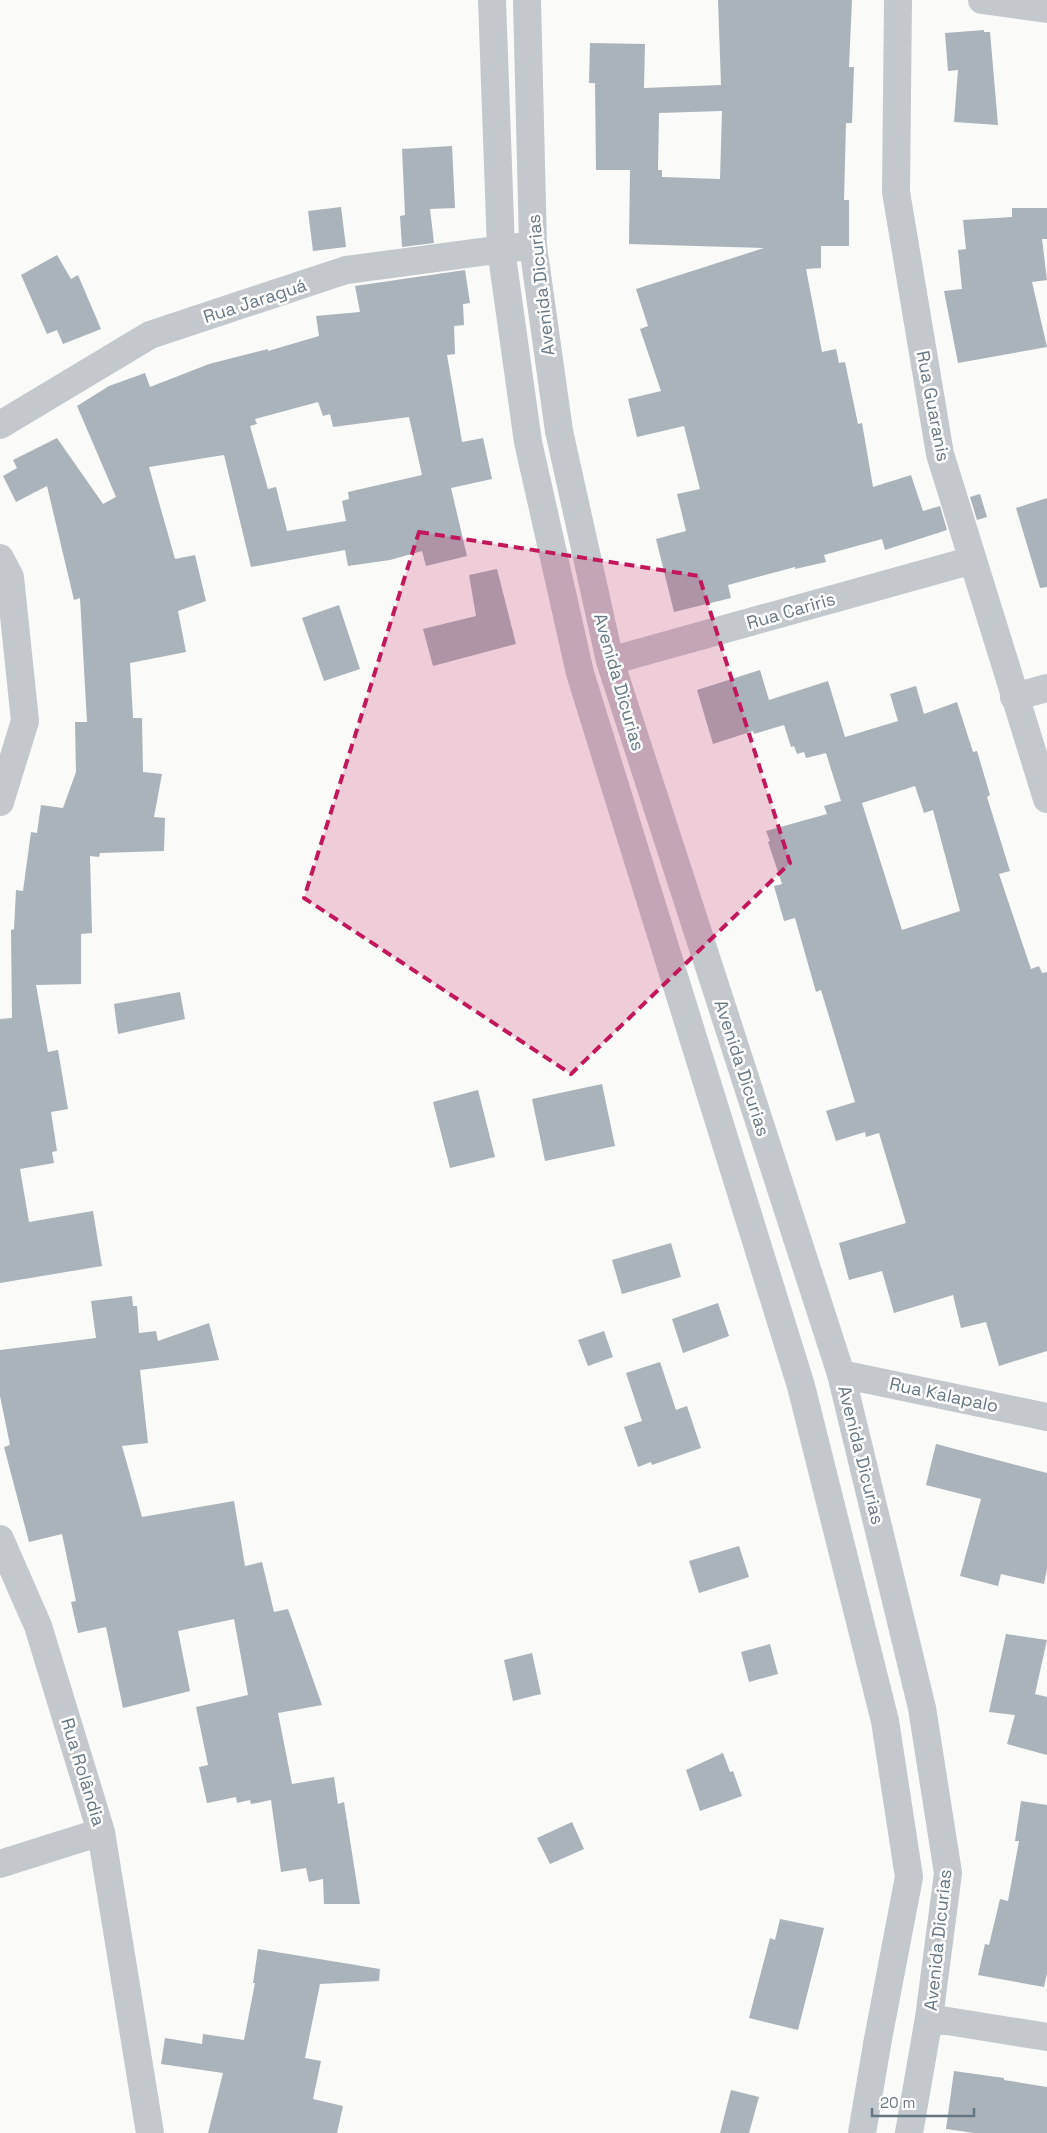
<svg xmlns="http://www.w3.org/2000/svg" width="1047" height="2133" viewBox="0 0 1047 2133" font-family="'Space Grotesk',sans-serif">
	<rect width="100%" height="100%" fill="#fafaf8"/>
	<path fill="#aab3b9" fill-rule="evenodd" d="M718,0H852L849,67H854L852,123H846L844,200H849V246H821V268L806,269L822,352L836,349L839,363L845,362L858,424L862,423L873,487L911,475L923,511L940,506L947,530L885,550L882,539L824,555L826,562L795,569V567L728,585L731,598L674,612L656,539L686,531L677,494L700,489L684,426L637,437L628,399L661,391L640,329L648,326L636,289L764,248L629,244L630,170H596L595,83H589L590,43L645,44L644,88L721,85ZM722,111L720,179L662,177V170H658L659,113Z
		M984,30V32H990L998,125L954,122L958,70L948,71L945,33Z
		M452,146L455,208L430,209L434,243L402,247L400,216L405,215L402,149Z
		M341,207L346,247L313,251L308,211Z
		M1012,208H1047V239H1042L1047,280L1032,282L1047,347L958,363L944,291L962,289L958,250L966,249L963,220L1012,217Z
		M57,255L71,279L78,275L101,329L63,344L57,330L47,334L21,275Z
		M465,270L470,303L463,304L464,325L454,326L455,354L447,355L462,442L483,438L492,479L451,488L467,556L426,566L422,551L390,560L348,566L345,550L251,567L224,455L149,467L175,559L195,555L206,601L178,611L186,652L130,663L133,718H142L143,772L162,774L154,817L165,818L164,851L100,853L99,857L90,856L92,933L81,934V984L36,985L48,1052L58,1050L68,1109L51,1112L57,1151L52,1152L54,1163L20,1169L29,1222L93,1211L102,1266L0,1283V1019L12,1018L11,930L14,929L16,890L23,891L31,832L37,833L41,805L63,808L76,772L75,722H87L80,598L74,600L47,486L16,502L3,476L17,468L13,460L57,438L103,504L116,497L77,406L109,386L145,373L150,387L209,364L268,349V351L319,336L316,316L360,312L355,286ZM318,402L323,416L330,414L333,427L409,417L422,475L348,492L349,499L342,501L346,521L287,531L276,487L268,489L250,426L257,424L255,419Z
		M980,494L987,517L977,520L970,497Z
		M1047,498V587L1040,588L1016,508Z
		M497,569L516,644L433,666L423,629L476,616L469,575Z
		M339,605L360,669L324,681L302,618Z
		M760,670L769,700L828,681L845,737L898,721L890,694L916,686L924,714L957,702L973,752L977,751L990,795L987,797L1010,871L999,874L1031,969L1039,966L1042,973L1047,972V1351L999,1366L986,1322L961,1328L953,1295L894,1313L882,1271L849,1280L839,1243L906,1223L879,1133L866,1137L865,1132L836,1141L826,1111L855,1102L821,990L816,992L795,918L784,921L774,886L782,884L768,842L770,841L766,831L827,814L824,806L841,801L826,753L806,758L804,752L797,754L794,746L791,747L784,725L754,734L753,731L713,744L697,690ZM915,786L924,813L933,810L960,911L902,930L862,803Z
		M180,992L185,1019L118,1034L114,1004Z
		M602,1084L615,1146L545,1161L532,1099Z
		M478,1090L495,1157L450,1168L433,1102Z
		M671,1243L681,1277L622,1294L612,1260Z
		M132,1296L133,1306H137L139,1333L156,1331L158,1341L209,1323L219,1360L140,1370L148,1443L122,1446L142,1517L234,1501L245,1566L262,1562L274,1612L288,1609L322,1705L278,1713L292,1784L334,1777L338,1804L344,1802L360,1904H324L323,1879L309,1882L306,1868L281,1872L271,1800L251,1804L250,1800L237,1803L236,1797L207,1803L199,1767L208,1765L196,1707L248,1695L234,1619L178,1631L190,1691L123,1708L106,1627L78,1633L71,1602L76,1601L62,1534L29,1542L4,1447L10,1445L0,1396V1350L96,1338L91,1301Z
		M718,1303L729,1336L683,1353L672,1319Z
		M604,1331L613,1357L588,1366L578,1340Z
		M660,1362L676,1410L687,1406L701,1448L652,1465L651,1462L638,1467L624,1427L642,1421L626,1373Z
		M936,1444L1047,1473V1569L1044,1584L1001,1574L998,1586L960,1576L981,1499L926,1485Z
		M739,1546L749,1577L699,1593L689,1561Z
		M1006,1634L1047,1640L1035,1694L1047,1697V1755L1007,1744L1015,1715L989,1712Z
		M770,1644L778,1674L749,1682L741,1652Z
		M532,1653L541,1694L513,1701L504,1660Z
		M723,1753L730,1772L733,1771L742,1796L700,1811L686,1770Z
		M1021,1801L1047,1805V1973L1044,1987L978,1975L985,1944L989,1945L1000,1899L1008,1901L1019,1841H1015Z
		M572,1822L584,1849L550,1864L537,1838Z
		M780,1919L824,1928L798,2030L749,2018L770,1938L775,1940Z
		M258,1949L380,1969L379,1981L320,1984L305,2058L321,2061L313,2099L343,2106L337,2133H208L223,2073L161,2064L165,2038L202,2044L203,2034L244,2040L255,1983H253Z
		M954,2071L1004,2078V2080L1047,2087V2133H975L946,2129Z
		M731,2090L759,2097L749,2133H720Z"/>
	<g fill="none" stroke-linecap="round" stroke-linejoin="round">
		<path stroke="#c3c8cc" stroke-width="28" d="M492,0L501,249L528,442L580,673L801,1386L885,1721L909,1877L878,2039L862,2133
			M527,0L533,246L559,431L610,661L841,1374L922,1708L948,1873L929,2018L909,2133
			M898,0L896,192L940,454L1047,799
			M982,0L1047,9
			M0,425L150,335L346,270L519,247
			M0,558L10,577L25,721L0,802
			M610,661L973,560
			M1014,697L1047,688
			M841,1374L1047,1417
			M0,1539L38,1626L101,1832L150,2133
			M0,1864L101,1832
			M929,2018L1047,2037"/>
	</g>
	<path fill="#c2185b" fill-opacity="0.2" stroke="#c2185b" stroke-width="4" stroke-dasharray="10 6" stroke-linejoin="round" d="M419,532L699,576L790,863L571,1074L304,898Z"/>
	<g text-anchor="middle" stroke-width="5" stroke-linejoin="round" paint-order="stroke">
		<g font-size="18" fill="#657683" stroke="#fff">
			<text transform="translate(541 285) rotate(-96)" y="6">Avenida Dicurias</text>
			<text transform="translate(255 301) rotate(-18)" y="6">Rua Jaraguá</text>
			<text transform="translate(933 406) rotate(79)" y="6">Rua Guaranis</text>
			<text transform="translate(791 611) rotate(-16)" y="6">Rua Cariris</text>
			<text transform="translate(619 682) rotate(74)" y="6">Avenida Dicurias</text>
			<text transform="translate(742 1068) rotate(72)" y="6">Avenida Dicurias</text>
			<text transform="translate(944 1395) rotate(12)" y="6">Rua Kalapalo</text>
			<text transform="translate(861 1455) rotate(76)" y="6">Avenida Dicurias</text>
			<text transform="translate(83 1772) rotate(73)" y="6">Rua Rolândia</text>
			<text transform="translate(938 1940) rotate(-84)" y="6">Avenida Dicurias</text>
		</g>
	</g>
	<path d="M872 2108v8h102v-8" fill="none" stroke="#657683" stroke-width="2.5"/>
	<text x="880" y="2108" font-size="15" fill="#657683" stroke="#ffffff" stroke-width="4" paint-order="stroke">20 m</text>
</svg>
